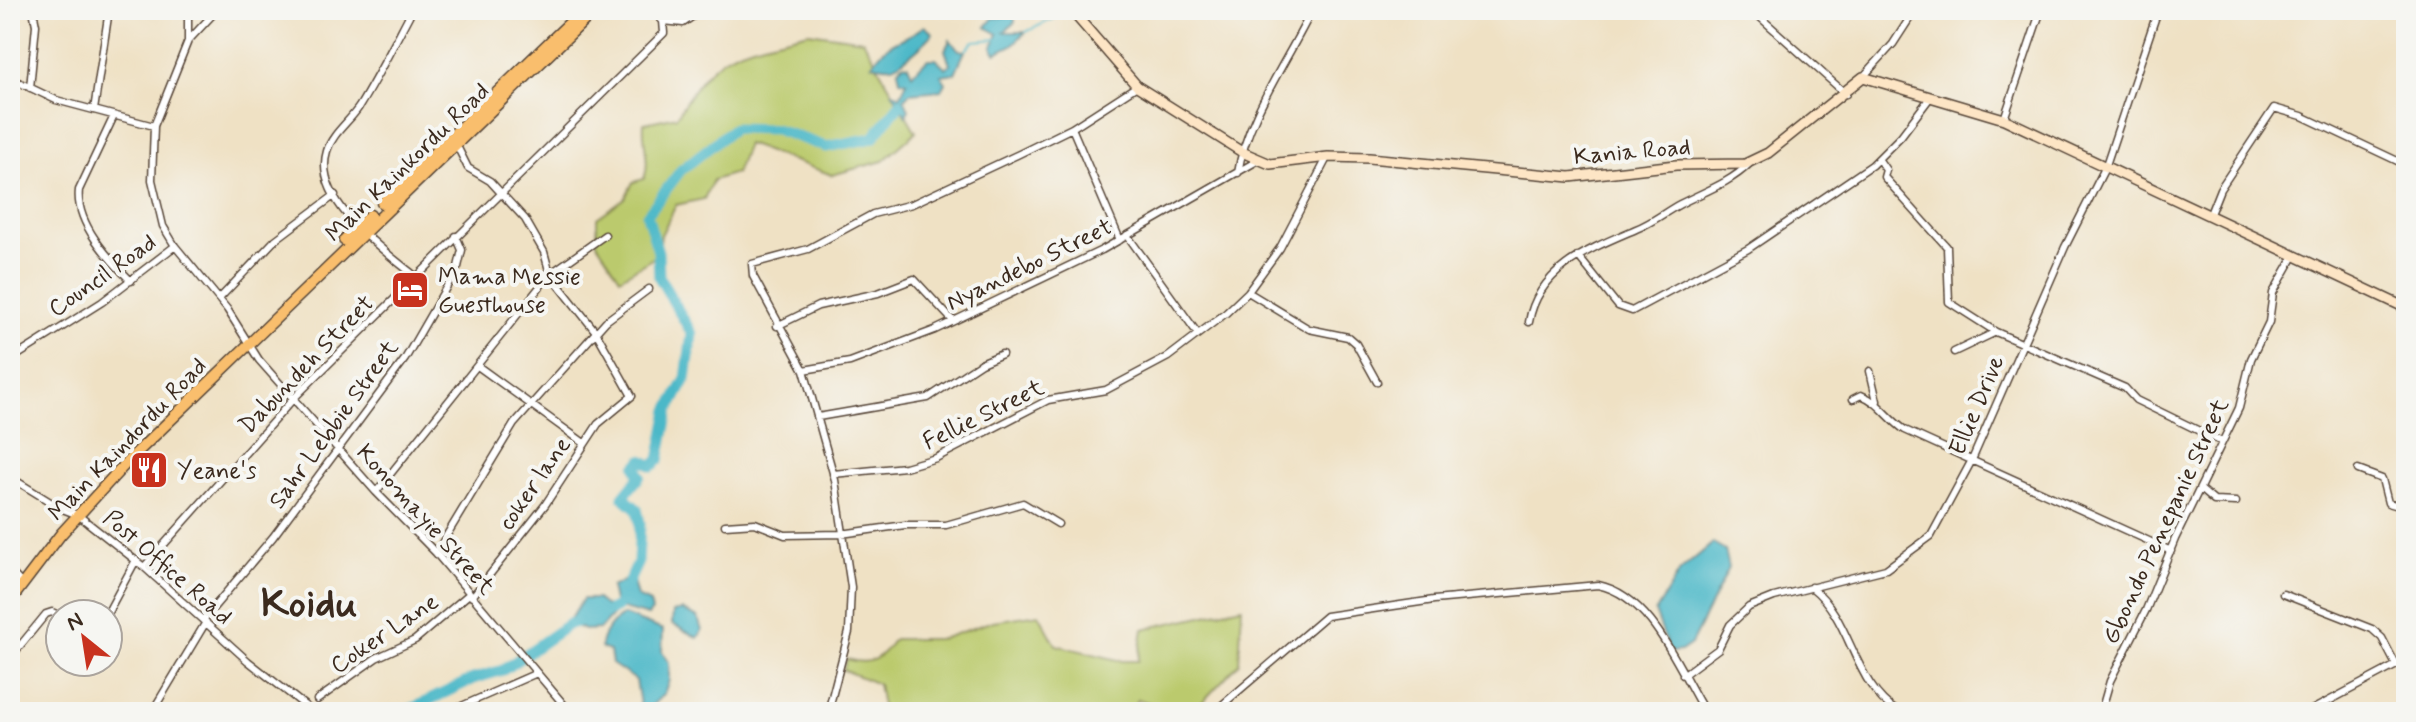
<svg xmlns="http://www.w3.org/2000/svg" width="2416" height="722" viewBox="0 0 2416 722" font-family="Mynerve,sans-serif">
	<rect width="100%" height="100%" fill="#f6f6f2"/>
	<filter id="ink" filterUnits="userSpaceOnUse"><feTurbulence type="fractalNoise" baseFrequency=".0125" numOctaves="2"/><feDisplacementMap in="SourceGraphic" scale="16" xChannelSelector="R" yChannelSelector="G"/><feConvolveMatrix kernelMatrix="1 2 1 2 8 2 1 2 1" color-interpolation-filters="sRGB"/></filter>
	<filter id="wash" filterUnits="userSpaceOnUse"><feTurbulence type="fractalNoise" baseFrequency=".006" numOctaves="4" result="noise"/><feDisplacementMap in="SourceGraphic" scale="32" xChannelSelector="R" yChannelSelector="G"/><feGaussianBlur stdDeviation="1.8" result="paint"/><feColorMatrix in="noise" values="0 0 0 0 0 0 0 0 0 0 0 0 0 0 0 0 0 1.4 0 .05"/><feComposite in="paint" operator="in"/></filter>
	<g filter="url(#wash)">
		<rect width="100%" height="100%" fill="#efe1c4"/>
		<path fill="#bbca6d" stroke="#7b7a46" stroke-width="2" d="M809,32L863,40L875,60L872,64L877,65L916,132L883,161L832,175L747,144L736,173L713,180L704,199L676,205L661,235L658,255L620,278L597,243V218L625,198L633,182L644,179C651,161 642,144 644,123L677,116C718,46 734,51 809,32Z
			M1242,607L1239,663L1193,712H1174L1138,699L1129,712H883L878,684L843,670L847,659C871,667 881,658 894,639H941L993,621L1039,614L1056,645L1122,661H1138L1143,629Z"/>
		<path fill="#4cb8c8" stroke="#447173" stroke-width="2" d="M1014,16L1015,22L1004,32H1026L1012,45L996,53L992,47L998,34L986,27L993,18Z
			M924,26L933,33C929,40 900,65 892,66C886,67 877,65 872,64C889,38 904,42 924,26Z
			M950,40L959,50L965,51L955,73L941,75L946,83L942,90L909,93L904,99L909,109L906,116L892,91L900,96L907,82L900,80L898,70L903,64L908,65L912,74L928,59H936L946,68L950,64L945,50Z
			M1713,543L1725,550L1729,568L1691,644L1681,651L1670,652L1655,612L1680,571Z
			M632,577L637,597L650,603L652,611L648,616L615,607L611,587Z
			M583,599H597L614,613L600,629L584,630L568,622Z
			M682,610L698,618L702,631L698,638L672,624L673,612Z
			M624,615L663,630L662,652L669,663V680L664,694L649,708L640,705L636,680L612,664L610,651L601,648C600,636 614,619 624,615Z"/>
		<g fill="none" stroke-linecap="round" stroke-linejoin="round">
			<path stroke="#4cb8c8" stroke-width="2" d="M1026,32L1055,18V10
				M966,50L974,41L996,39"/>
			<path stroke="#4cb8c8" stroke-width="11" d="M599,616L617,607L638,562L640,523L637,509L623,497L640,476L636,467L642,460L652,466L659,460L669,410L686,379L692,334L659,277L658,252L647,215L681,170L734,128L775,129L826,147L873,138L900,104
				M405,712L473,679L503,670L569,624L583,620"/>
		</g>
	</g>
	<g filter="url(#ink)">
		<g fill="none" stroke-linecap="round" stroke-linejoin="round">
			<g stroke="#564537" stroke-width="9">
				<path id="minor" d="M188,10V41
					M217,10L188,41L154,126L152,180L163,226L175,246L227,309L259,360L376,492L436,553L570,712
					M412,10C395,42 378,76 359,107C349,122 332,134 327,151C312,200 383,250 414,275
					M1752,10L1846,94
					M663,21L683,23L702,10
					M1863,77L1893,44L1915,10
					M10,78L56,100L154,126
					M30,88L36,25L33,10
					M94,110L109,10
					M113,118L79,190C75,223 109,259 131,281
					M2004,119L2041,10
					M1072,128L1120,240
					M456,144L468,168L490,181L525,219L544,252L550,274L605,235
					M1879,160L1886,170L1884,177L1947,247L1949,302L1996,332
					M1238,173C1246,118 1288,60 1312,10
					M2210,214L2220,189L2274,108L2302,116L2406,165
					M1127,235L1198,334
					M1578,256L1618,306L1632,311L1748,249L1872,165L1901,136L1929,99
					M1248,292L1309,329L1348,337L1356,344L1377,382
					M219,299L275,240L335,195
					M1529,322C1538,268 1592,248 1636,229C1652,223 1665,212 1680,204C1703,192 1730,183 1749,164
					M777,326L818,306L878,293L914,279L953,321
					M1954,352L1996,332L2125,388L2136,400L2222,442
					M10,360L102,302L175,246
					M479,367L584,443
					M804,370L850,362L935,330L1102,250L1257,161
					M1870,371L1877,401
					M1853,399L1861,395C1880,402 1888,419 1905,430L2171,551
					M818,417L928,398L981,363L1002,354
					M2358,470L2382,479L2388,503L2406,508
					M833,474L905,467L936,458L1048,400L1106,390L1168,357L1226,313L1248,292L1280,248L1327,158
					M10,477L60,508L78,515L144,567L248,661L313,712
					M2200,489L2214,501L2236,502
					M376,492L550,274L596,332L632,396L598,424L545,505L472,597
					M725,525L755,523L785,535L841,534L905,525H946L1023,503L1058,524
					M436,553L514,424L606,321L649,289
					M144,567L294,398L664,33L663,21L651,10
					M10,571L22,584
					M1811,587C1853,619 1852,684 1898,712
					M2283,594L2372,629L2382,638L2396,665
					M107,614L136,560
					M203,620L273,537L405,359L458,267L462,250L456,236
					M10,658L46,614L52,612L60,616
					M1683,675L1718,649L1730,625L1749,607L1774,597L1886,569L1931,536L1972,460L2065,247L2105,168L2158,10
					M317,700L376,658L415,640L469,594
					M152,712L206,622
					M448,712L537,673
					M828,712L849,632L851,587L835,480L804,370L753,276L752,264L808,249L873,214L912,204L1019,154L1072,128L1137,86
					M1214,712L1326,616L1434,600L1598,585C1652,596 1678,668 1705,712
					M2101,712L2110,681L2146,610L2175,539L2239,408L2251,359L2269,322L2273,293L2294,256
					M2308,712L2406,660"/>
			</g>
			<g stroke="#564537" stroke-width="12">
				<path id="secondary" d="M1071,10L1137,86L1242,152L1270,164L1328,157L1369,158L1570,177L1676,165L1745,164L1768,153L1863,77L2004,119L2406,308"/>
			</g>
			<g stroke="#564537" stroke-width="13">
				<path id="primary" d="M382,203L583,10
					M344,240L370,215
					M10,601L61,534L126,463L595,10"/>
			</g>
			<use href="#minor" stroke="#fff" stroke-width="6"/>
			<use href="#secondary" stroke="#fde5c5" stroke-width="9"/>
			<use href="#primary" stroke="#f9be6d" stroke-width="10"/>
		</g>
	</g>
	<defs>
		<g id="hotel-square" transform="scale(2)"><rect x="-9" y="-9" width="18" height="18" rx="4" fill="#c8321e" stroke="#f6f6f2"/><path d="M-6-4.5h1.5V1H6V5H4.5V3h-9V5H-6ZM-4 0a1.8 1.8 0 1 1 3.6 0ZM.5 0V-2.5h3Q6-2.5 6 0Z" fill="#fff"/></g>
		<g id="restaurant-square" transform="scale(2)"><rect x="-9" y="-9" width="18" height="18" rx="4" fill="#c8321e" stroke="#f6f6f2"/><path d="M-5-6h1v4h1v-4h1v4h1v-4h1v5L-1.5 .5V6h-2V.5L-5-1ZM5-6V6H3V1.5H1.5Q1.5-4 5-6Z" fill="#fff"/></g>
	</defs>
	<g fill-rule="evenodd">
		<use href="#hotel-square" x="410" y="290"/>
		<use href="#restaurant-square" x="149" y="470"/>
	</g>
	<g text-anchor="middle" stroke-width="8" stroke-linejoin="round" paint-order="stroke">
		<g font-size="24" fill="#3b2a1e" stroke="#f6f6f2">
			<text transform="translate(1632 151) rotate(-5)" y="8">Kania Road</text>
			<text transform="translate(407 162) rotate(-44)" y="8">Main Kainkordu Road</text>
			<text transform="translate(1029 264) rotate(-26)" y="8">Nyandebo Street</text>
			<text transform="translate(102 275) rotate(-35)" y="8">Council Road</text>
			<text transform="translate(306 364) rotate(-46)" y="8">Dabundeh Street</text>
			<text transform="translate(1976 405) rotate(-67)" y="8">Ellie Drive</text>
			<text transform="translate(983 414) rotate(-26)" y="8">Fellie Street</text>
			<text transform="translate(333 424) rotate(-54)" y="8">Sahr Lebbie Street</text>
			<text transform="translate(127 439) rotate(-46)" y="8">Main Kaindordu Road</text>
			<text transform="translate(534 483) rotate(-55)" y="8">coker lane</text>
			<text transform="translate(426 519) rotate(48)" y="8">Konomayie Street</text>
			<text transform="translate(2165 521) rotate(-65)" y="8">Gbondo Penepanie Street</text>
			<text transform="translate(168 567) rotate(41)" y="8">Post Office Road</text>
			<text transform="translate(384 633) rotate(-34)" y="8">Coker Lane</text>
		</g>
		<g font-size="24" fill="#3b2a1e" stroke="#f6f6f2" text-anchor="start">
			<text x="438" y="284">Mama Messie<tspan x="438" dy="28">Guesthouse</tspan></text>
			<text x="177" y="478">Yeane's</text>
		</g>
		<g font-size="40" font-weight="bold" fill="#3b2a1e" stroke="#f6f6f2">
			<text x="309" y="616">Koidu</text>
		</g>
	</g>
	<rect width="2416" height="722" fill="none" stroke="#f6f6f2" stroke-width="40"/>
	<g transform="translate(84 638) rotate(330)"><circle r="38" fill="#f6f6f2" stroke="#aba49d" stroke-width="2"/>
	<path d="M0-6L14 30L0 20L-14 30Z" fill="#c8321e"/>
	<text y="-12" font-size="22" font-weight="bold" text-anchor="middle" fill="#3b2a1e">N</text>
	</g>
</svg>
